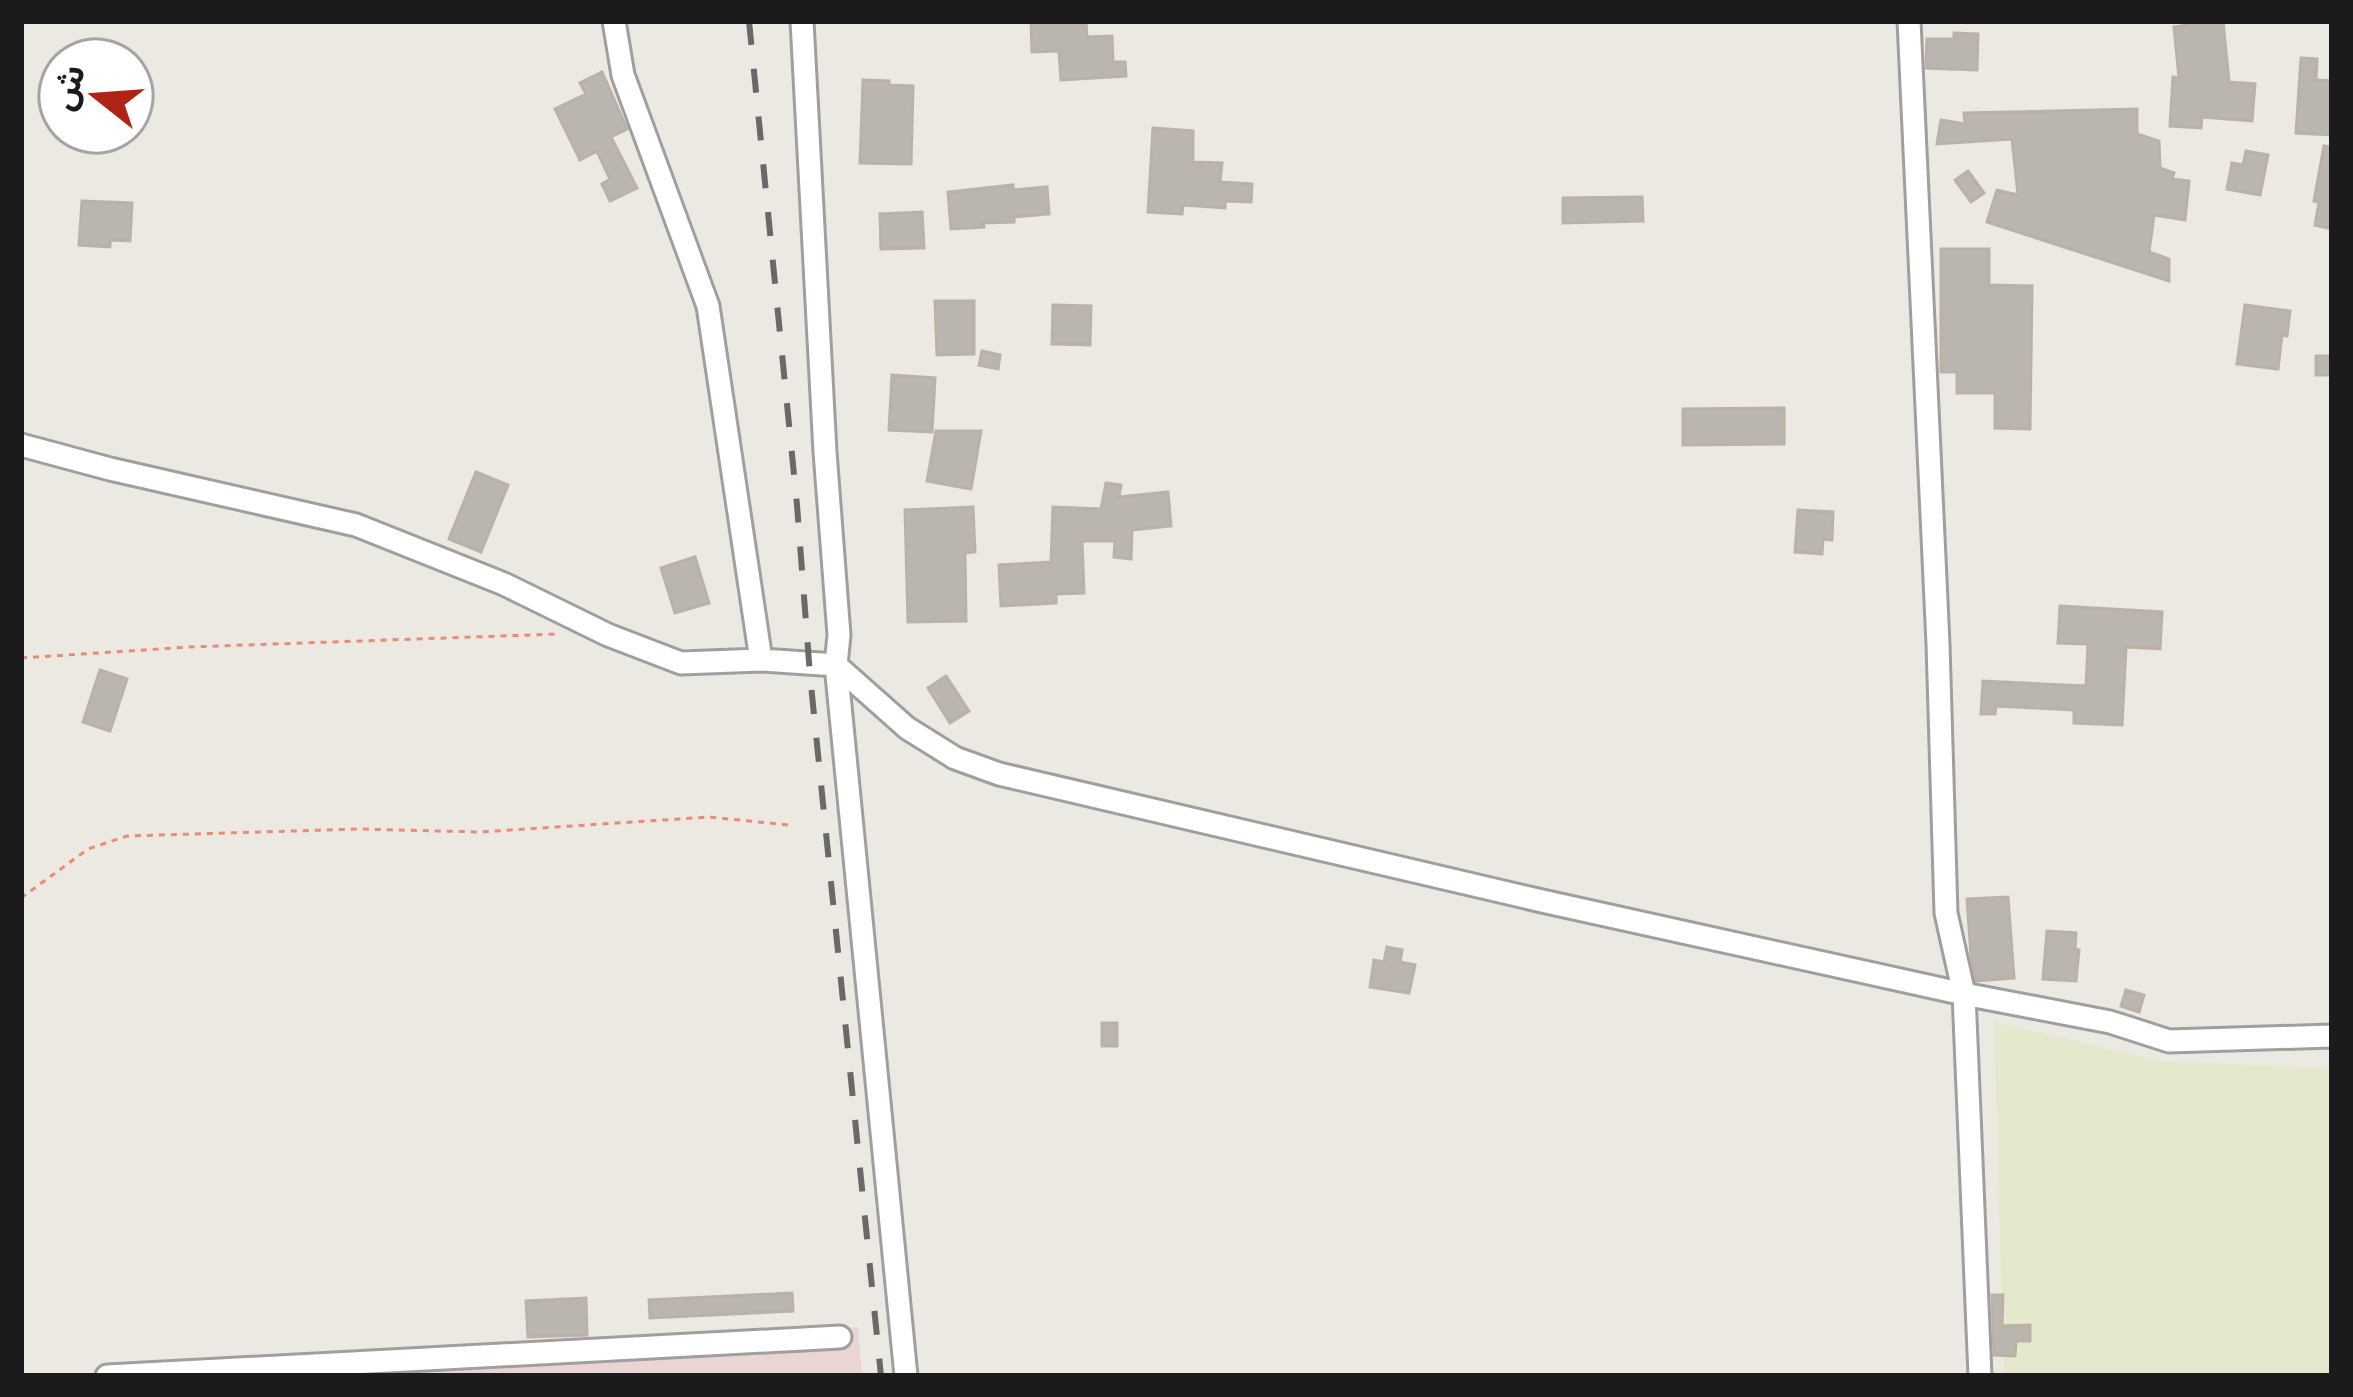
<svg xmlns="http://www.w3.org/2000/svg" width="2353" height="1397" viewBox="0 0 2353 1397" font-family="'Roboto Condensed','Noto Sans Arabic',sans-serif">
	<rect width="100%" height="100%" fill="#ebe9e2"/>
	<path fill="#ebd5d2" d="M858,1327L862,1376H312Z"/>
	<path fill="#e4e9ce" d="M1994,1022L2162,1061L2332,1068V1376H2004Z"/>
	<path fill="#bbb5af" stroke="#bbb1a6" stroke-width="3" d="M1031,21H1086L1087,37L1112,36L1113,62H1125L1126,76L1061,80L1059,51L1032,52Z
		M2186,21H2223L2229,82L2255,84L2252,121L2202,117L2201,128L2170,126L2173,77L2179,78L2174,27L2187,25Z
		M1954,33L1978,34L1977,70L1926,68L1927,39H1954Z
		M2301,58L2317,59L2316,80L2332,81V135L2296,133Z
		M602,72L627,129L611,137L637,188L610,201L602,184L610,179L597,151L580,160L555,109L586,94L580,83Z
		M863,80L889,81V85L913,86L911,164L860,163Z
		M2137,109V134L2159,141L2160,168L2174,173L2172,179L2189,181L2185,220L2154,215L2149,252L2169,259V281L1987,222L1997,190L2018,195L2012,139L1937,144L1941,120L1965,124L1964,113Z
		M1153,128L1193,131V162L1222,163L1220,182L1252,184L1251,202L1225,201V208L1183,205L1182,214L1148,212Z
		M2324,146L2332,147V229L2315,225L2319,202L2314,201Z
		M2246,151L2268,155L2260,195L2227,189L2232,163L2243,165Z
		M1968,171L1984,193L1971,202L1955,180Z
		M1013,185V190L1047,187L1049,214L1014,217V222L983,223L984,227L951,229L948,192Z
		M1642,197L1643,221L1563,223V198Z
		M82,201L132,203L130,241L110,240V247L79,245Z
		M922,212L924,248L881,249L880,214Z
		M1941,249H1989V285L2032,286L2030,429L1995,428V393H1957V372H1941Z
		M935,301H974V354L937,355Z
		M1053,305L1091,306L1090,345L1052,344Z
		M2245,305L2290,311L2287,336L2282,335L2278,369L2237,364Z
		M982,351L1000,355L998,369L979,365Z
		M2316,356H2332V375H2316Z
		M892,375L935,378L932,432L889,430Z
		M1784,408V444L1683,445V409Z
		M936,431H981L971,489L927,481Z
		M476,472L508,485L481,552L449,539Z
		M1106,483L1121,485L1119,497L1168,492L1171,526L1132,530L1131,559L1114,557L1115,541H1082L1084,593L1056,594V603L1001,606L999,565L1051,562L1053,507L1101,509Z
		M973,507L975,552L965,553L966,621L908,622L905,510Z
		M1798,510L1833,512L1832,540L1823,539L1822,554L1795,552Z
		M695,557L709,603L675,613L661,568Z
		M2060,606L2162,612L2160,649L2126,647L2122,725L2074,723V710L1996,706L1995,714H1981L1983,681L2086,686L2088,644L2058,643Z
		M100,670L127,679L110,731L83,722Z
		M946,676L969,711L950,723L928,688Z
		M2008,897L2014,978L1976,981L1971,955L1967,899Z
		M2047,931L2076,933L2075,949L2079,950L2076,981L2043,979Z
		M1387,947L1402,950L1400,962L1415,965L1409,993L1370,987L1374,960L1384,962Z
		M2126,990L2144,995L2139,1012L2121,1006Z
		M1102,1023H1117V1046H1102Z
		M792,1293L793,1311L650,1318L649,1300Z
		M1992,1295H2003L2002,1326L2030,1325V1341H2016L2015,1356L1994,1355Z
		M586,1298L587,1335L528,1337L526,1301Z"/>
	<g fill="none" stroke-linecap="round" stroke-linejoin="round">
		<g stroke="#9f9f9f" stroke-width="27">
			<path id="minor" d="M614,21L623,75L708,306L761,660
				M1909,21L1938,644L1946,913L1964,994L1980,1376
				M21,445L110,469L356,525L504,584L608,635L681,663L761,660L836,665L839,635L825,452L802,21
				M836,665L907,728L955,758L999,774L1542,901L1964,994L2110,1022L2169,1041L2332,1036
				M836,665L906,1376
				M107,1376L840,1337"/>
		</g>
		<path stroke="#e98b75" stroke-width="3" stroke-dasharray="6 6" stroke-linecap="butt" d="M21,658L189,647L558,634
			M21,898L88,849L127,836L359,829L480,832L709,817L789,825"/>
		<use href="#minor" stroke="#fff" stroke-width="21"/>
		<path stroke="#696969" stroke-width="6" stroke-dasharray="24 24" stroke-linecap="butt" d="M749,21L797,505L810,675L881,1376"/>
	</g>
	<rect width="2353" height="1397" fill="none" stroke="#1b1b1b" stroke-width="48"/>
	<g transform="translate(96 96) rotate(287)"><circle r="57" fill="#ffffff" stroke="#a4a4a4" stroke-width="3"/>
	<path d="M0-9L21 45L0 30L-21 45Z" fill="#b02316"/>
	<text y="-18" font-size="33" font-weight="bold" text-anchor="middle" fill="#1b1b1b">ش</text>
	</g>
</svg>
